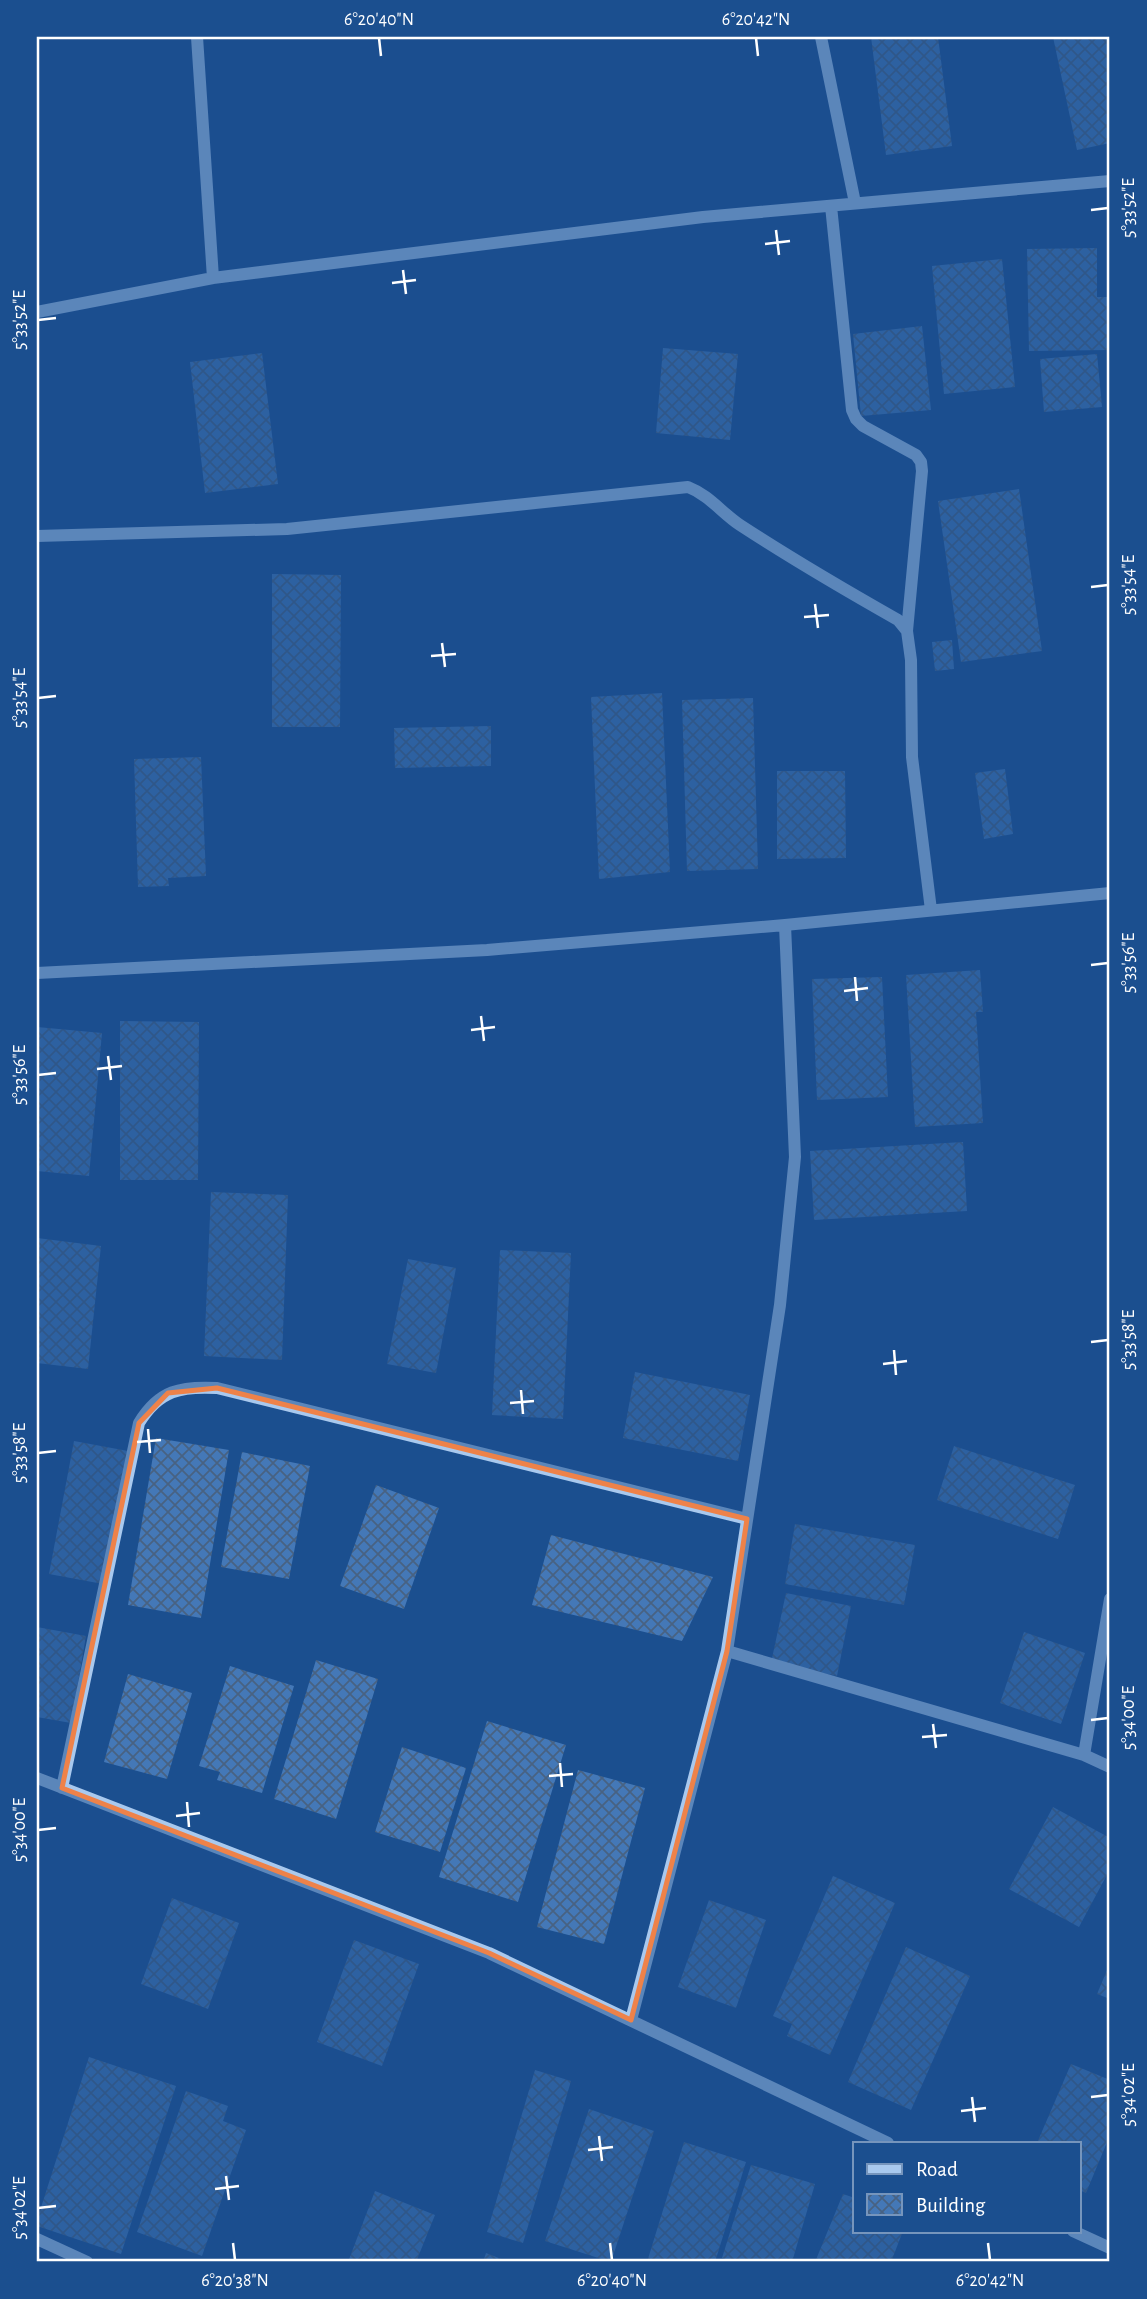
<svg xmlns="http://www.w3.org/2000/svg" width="1147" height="2299" viewBox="0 0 1147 2299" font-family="'Alegreya Sans',sans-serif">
	<defs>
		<pattern id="building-cross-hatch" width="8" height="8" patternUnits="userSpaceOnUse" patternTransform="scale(1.75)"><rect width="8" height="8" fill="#4478b7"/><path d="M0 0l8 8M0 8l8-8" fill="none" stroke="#486282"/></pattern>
	</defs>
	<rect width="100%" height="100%" fill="#1b4f8f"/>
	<path fill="url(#building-cross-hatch)" d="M871,37H938L952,146L886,155Z
		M1053,37H1110V143L1077,150Z
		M1097,248V297H1107L1108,350L1029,351L1027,249Z
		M1002,259L1015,387L944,394L932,266Z
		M922,326L931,410L861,416L853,334Z
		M663,348L738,354L730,440L656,433Z
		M262,353L278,484L205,493L190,362Z
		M1097,354L1102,407L1044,412L1040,359Z
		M1019,489L1042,651L961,662L938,501Z
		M272,574L341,575L340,727H272Z
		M952,640L954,669L935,671L932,642Z
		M662,693L670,872L599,879L591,697Z
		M753,698L758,869L687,871L682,700Z
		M491,726V766L395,768L394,728Z
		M201,757L206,876L168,878L169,886L138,887L134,759Z
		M1005,769L1013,834L984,839L975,773Z
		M777,771H845L846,858L777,859Z
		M980,970L983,1012H976L983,1123L915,1127L906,975Z
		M882,977L888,1097L817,1100L812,979Z
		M120,1021L199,1022L198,1180H120Z
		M37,1027L102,1033L89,1176L37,1171Z
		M963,1142L967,1211L814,1220L810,1151Z
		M211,1192L288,1195L282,1360L204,1356Z
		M37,1238L101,1246L88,1369L37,1363Z
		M500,1250L571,1253L563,1419L492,1415Z
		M408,1259L456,1268L436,1373L387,1364Z
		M635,1372L750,1395L738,1461L623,1438Z
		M156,1438L229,1450L201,1618L128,1605Z
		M74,1441L128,1451L103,1584L49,1574Z
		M954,1446L1075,1485L1058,1539L937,1500Z
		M242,1452L310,1466L289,1579L221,1567Z
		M376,1485L439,1508L404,1609L340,1586Z
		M795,1524L915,1545L904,1605L785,1584Z
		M551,1535L713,1577L682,1641L532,1605Z
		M786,1593L851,1606L837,1676L771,1663Z
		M37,1627L86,1636L71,1723L37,1717Z
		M1024,1632L1085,1653L1061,1724L1000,1703Z
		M316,1660L378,1679L336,1819L274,1799Z
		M230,1666L294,1686L262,1793L217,1780L220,1772L199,1766Z
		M128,1674L192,1693L167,1779L104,1762Z
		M487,1721L566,1745L518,1902L439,1877Z
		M402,1747L466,1768L440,1852L375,1832Z
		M578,1770L645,1788L604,1944L537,1927Z
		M1053,1807L1110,1838V1869L1079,1927L1009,1889Z
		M833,1876L895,1903L830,2055L787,2036L792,2024L773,2016Z
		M172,1898L239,1923L208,2009L141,1984Z
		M709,1900L766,1920L736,2008L678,1987Z
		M354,1940L419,1964L382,2066L317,2042Z
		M906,1947L970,1976L911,2110L848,2082Z
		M1110,1963V1999L1097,1994Z
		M89,2057L176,2086L121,2254L37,2226V2220Z
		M1071,2064L1110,2080V2135L1086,2193L1079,2190V2143H1037Z
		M535,2070L571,2081L523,2243L487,2232Z
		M186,2091L228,2106L223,2121L246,2130L202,2256L137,2232Z
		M589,2109L654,2131L611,2262L545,2241Z
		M684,2142L746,2162L715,2262H647Z
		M751,2165L815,2184L792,2262H737L722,2258Z
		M375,2191L435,2215L416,2262H348Z
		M843,2194L855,2198V2231H903L891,2262H815Z
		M486,2253L509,2262H483Z"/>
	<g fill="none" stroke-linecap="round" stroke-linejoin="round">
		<path stroke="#a9c9ee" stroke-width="12" d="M197,37L213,278
			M821,37L855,203
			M831,206L852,410L856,419L863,426L916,455L921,462L922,471L907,631
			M37,312L213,278L703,217L1110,181
			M37,536L287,529L688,487C709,495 722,513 740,525C792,559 845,590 898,620L907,631L911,660L912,757L931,910
			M37,973L487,950L785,925L1110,893
			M727,1651L1084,1755L1110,1767
			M1084,1755L1110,1599
			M37,1778L489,1953L888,2143
			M62,1788L139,1423C159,1390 181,1386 217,1388L747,1519
			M631,2020L727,1651L780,1305L795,1157L785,925
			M1073,2231L1110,2248
			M37,2239L87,2262"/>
	</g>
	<path d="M0 0H1147V2299H0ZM217,1388L747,1519L727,1651L631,2020L489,1953L62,1788L139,1423L168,1393Z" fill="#1b4f8f" fill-opacity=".55" fill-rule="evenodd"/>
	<path fill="none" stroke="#ee8249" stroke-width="5" stroke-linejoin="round" d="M217,1388L747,1519L727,1651L631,2020L489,1953L62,1788L139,1423L168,1393Z"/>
	<path fill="none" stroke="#fff" stroke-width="2.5" d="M379,38L381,56M756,38L758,56M1091,210L1108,208M776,230L779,255M765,244L790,241M403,270L406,294M392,283L416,280M38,320L56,318M1091,587L1108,585M815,604L818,628M804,617L829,615M442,643L445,667M431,656L456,654M38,698L56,696M1091,965L1108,963M855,977L857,1001M844,991L868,988M481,1016L484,1041M471,1030L495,1027M108,1056L111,1080M97,1069L122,1066M38,1075L56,1073M1091,1342L1108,1340M894,1350L896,1375M883,1364L907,1361M521,1390L523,1414M510,1403L534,1401M148,1429L150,1453M137,1442L161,1440M38,1453L56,1451M1091,1720L1108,1718M933,1724L936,1748M922,1737L947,1735M560,1763L562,1787M549,1776L573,1774M187,1802L189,1827M176,1816L200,1813M38,1830L56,1828M972,2097L975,2122M1091,2097L1108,2095M961,2111L986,2108M599,2136L602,2161M588,2150L613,2147M226,2176L229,2200M215,2189L239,2186M38,2208L56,2206M233,2243L235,2260M610,2243L612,2260M988,2243L990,2260"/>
	<rect width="1147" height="2299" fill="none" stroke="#1b4f8f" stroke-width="77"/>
	<rect x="853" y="2142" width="228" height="91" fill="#1b4f8f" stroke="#7695bc" stroke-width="2"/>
	<rect x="867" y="2164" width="35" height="10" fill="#a9c9ee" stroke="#7695bc" stroke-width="2"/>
	<text x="916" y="2176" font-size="21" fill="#ffffff">Road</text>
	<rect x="867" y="2194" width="35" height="21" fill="url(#building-cross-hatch)" stroke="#7695bc" stroke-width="2"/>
	<text x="916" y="2212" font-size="21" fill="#ffffff">Building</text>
	<rect x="38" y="38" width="1070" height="2222" fill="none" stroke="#fff" stroke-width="2.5"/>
	<g font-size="18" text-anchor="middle" fill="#fff">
		<text x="379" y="25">6°20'40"N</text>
		<text x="756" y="25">6°20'42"N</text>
		<text transform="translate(1128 208) rotate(-90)" y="6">5°33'52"E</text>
		<text transform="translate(19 320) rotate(-90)" y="6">5°33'52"E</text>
		<text transform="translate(1128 585) rotate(-90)" y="6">5°33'54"E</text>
		<text transform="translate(19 698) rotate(-90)" y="6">5°33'54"E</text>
		<text transform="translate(1128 963) rotate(-90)" y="6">5°33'56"E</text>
		<text transform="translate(19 1075) rotate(-90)" y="6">5°33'56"E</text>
		<text transform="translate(1128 1340) rotate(-90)" y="6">5°33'58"E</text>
		<text transform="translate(19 1453) rotate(-90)" y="6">5°33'58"E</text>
		<text transform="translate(1128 1718) rotate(-90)" y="6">5°34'00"E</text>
		<text transform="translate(19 1830) rotate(-90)" y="6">5°34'00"E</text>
		<text transform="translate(1128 2095) rotate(-90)" y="6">5°34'02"E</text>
		<text transform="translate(19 2208) rotate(-90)" y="6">5°34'02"E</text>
		<text x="235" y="2286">6°20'38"N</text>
		<text x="612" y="2286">6°20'40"N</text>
		<text x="990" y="2286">6°20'42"N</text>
	</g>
</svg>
